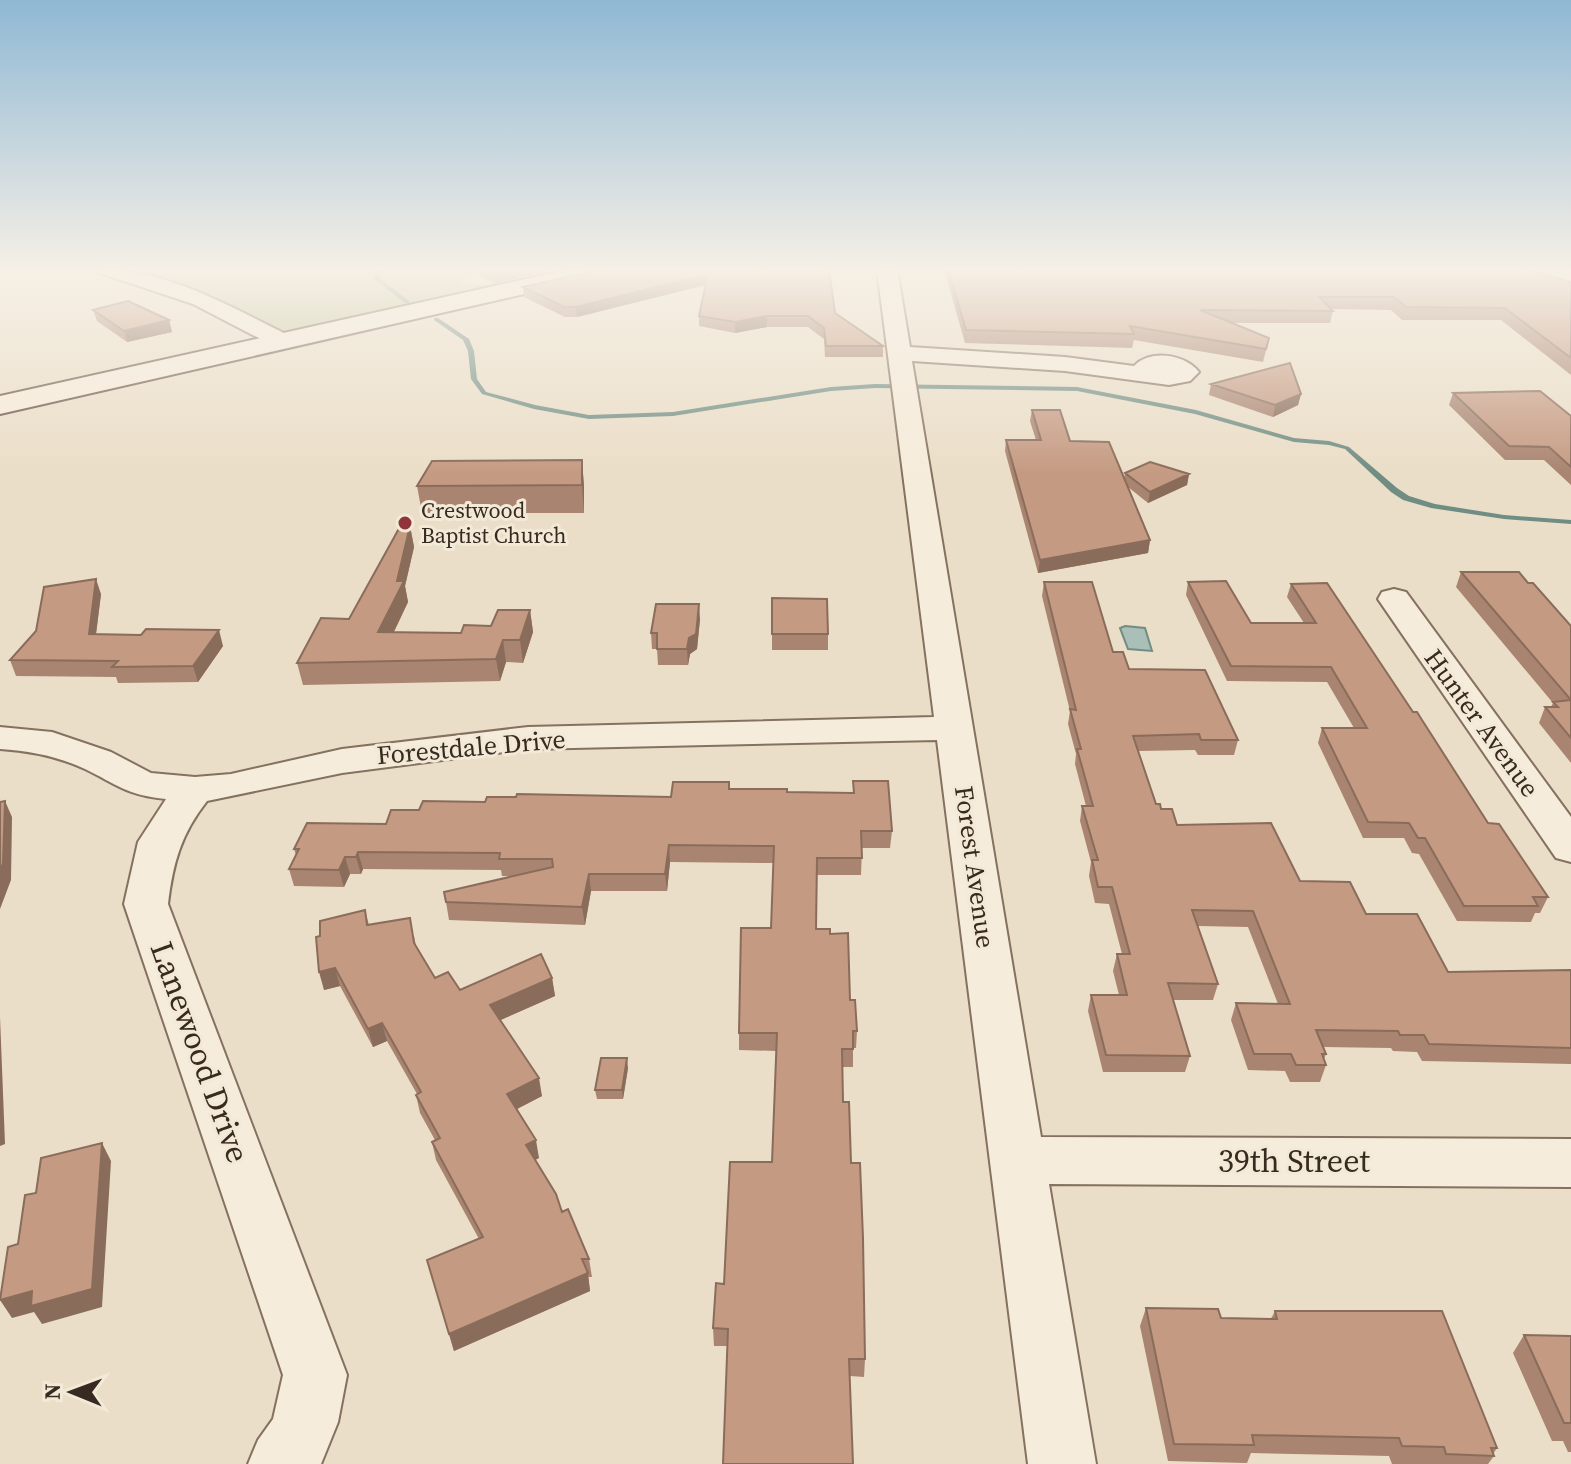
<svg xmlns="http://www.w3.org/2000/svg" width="1571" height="1464" viewBox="0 0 1571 1464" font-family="'Source Serif 4',serif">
	<rect width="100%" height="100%" fill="#ebdec8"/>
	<path fill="#c5c89d" d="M120,269H477L472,277L460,282C483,293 520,272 545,269C556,268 567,269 577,269L294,332H285L210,298Z"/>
	<path fill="#a9bfb7" stroke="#708d84" stroke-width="2" d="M1125,626L1145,628L1152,651L1128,649L1120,628Z"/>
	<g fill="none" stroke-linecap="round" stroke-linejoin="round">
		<path fill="#708d84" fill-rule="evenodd" d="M380,269H385L378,277L409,301V303H405L373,278V276Z
			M434,318H438L469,339L474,351L477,379L486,392L535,405L589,415L673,412L831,387L875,384L1077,387L1196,410L1294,438L1329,441L1349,447L1397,488L1409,496L1435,504L1504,515L1571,520V524L1504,519L1431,508L1403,500L1391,492L1345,449L1329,445L1294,442L1195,414L1077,391L875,388L831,391L673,416L589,419L534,409L482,394L471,379L468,351L463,340L434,320Z"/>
		<g stroke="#85715f" stroke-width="4">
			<path id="minor" d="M98,269C167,269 231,307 292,337L295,342L292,347H276L193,304L100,273Z
				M877,269H897L910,347L1065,357L1134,366C1150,349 1185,354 1199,372L1190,381L1169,385L1065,371L912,361L1041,1137L1571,1139V1187L1049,1184L1096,1464H1028L937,740L528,749L342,773L207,801C181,834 173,863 168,904L347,1375L338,1422L321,1464H248L258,1440L273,1419L283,1375L124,904L138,842L166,799C126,795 118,785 85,769C57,756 30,751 0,749V727L52,732L111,752L151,773L195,777L231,774L342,749L528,727L934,717Z
				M1394,589L1406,592L1571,817V862L1556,858L1378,599L1382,592Z"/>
		</g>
		<g stroke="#675242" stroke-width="4">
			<path id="secondary" d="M571,269H614L603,276L0,414V396Z"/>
		</g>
		<use href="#minor" fill="#f6ecdb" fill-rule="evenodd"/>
		<use href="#secondary" fill="#f6ecdb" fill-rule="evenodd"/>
	</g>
	<path fill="#a98470" d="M478,269H556L494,283L479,276Z
		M829,269L835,313L883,346V357H825L824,339L808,327H767L735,333L699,326V316L706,285L577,317H565L524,297L523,287Z
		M944,269H1525L1571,282V375L1501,320H1402L1391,310L1332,309L1333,311L1330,323H1233L1269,338L1263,362L1134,340L1132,348L965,343Z
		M93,310L169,320L172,332L127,342L97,321Z
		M1211,384L1301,394L1298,405L1273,417L1209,395Z
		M1453,393L1571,416V485L1544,460H1505L1449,405Z
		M1032,410L1070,441L1124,479L1125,473L1189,474L1187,485L1148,503L1128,487L1150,540L1148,553L1038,573L1005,451L1006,440H1036L1030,421Z
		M582,460L584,487V513H422L417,486Z
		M410,526L414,547L405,586L408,602L394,632L461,633L491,626L530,610L533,632L523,663L506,662L500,681L303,685L297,663L349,619Z
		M1461,572L1571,626V763L1539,723L1545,707H1551L1553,703L1456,587Z
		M1044,582L1129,669L1238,740L1234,755H1198L1195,750L1138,751L1156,804L1177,825L1300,881L1366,914L1448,972L1571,970V1064L1422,1061L1417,1052L1393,1051L1391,1048L1323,1047L1326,1054L1324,1059L1326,1065L1320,1082H1290L1285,1071L1248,1070L1231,1020L1236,1003L1278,1004L1248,927L1198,926L1218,984L1213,1000H1173L1190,1056L1185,1072H1103L1088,1011L1091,995H1119L1113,971L1117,954H1122L1109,904L1095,903L1089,876L1091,862L1080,821L1082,806H1086L1075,764L1076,754L1068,724L1070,711L1042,596Z
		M1188,582L1251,623H1304L1287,597L1291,584L1548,897L1540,913H1535L1531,922L1457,921L1419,854L1412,853L1404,838H1363L1318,743L1322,728H1354L1327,682L1227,681L1186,595Z
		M101,594L96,634L223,646L198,682L118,683L116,677L16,676L10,660Z
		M772,598L828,634V650H772Z
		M700,619L697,649L690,654L688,665H658L657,649H652L651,633Z
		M853,781L892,831L890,848H862L861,875H817L816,929L830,934L850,1000L857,1031L856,1048H853V1067H842L843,1102L851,1163L865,1359L864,1377L850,1376L728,1346H714L713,1328L724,1284L772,1162L776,1051L739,1050V1033L771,928L774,863L670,862L667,891H591L585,925L449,920L446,902L516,876H502L501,870L363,869L361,874H350L344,887L294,886L289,869L296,855L294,849L386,824L419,810L485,802L671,797L729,782L730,789L787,792L853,793Z
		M365,910L369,925L414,936L416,946L435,978L460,990L552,978L555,996L500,1020L542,1096L517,1109L539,1158L535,1160L589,1259L592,1277H588L590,1291L454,1351L427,1260L479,1239L436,1160L432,1142L435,1140L420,1113L416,1095L417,1094L387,1041L373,1047L340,986L324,990L320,936Z
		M628,1068L623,1099H597L595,1090Z
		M1146,1308L1221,1318L1271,1319L1275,1311L1497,1448L1493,1454L1494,1456L1488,1464H1392L1389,1456L1251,1453L1247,1463L1168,1461L1140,1326Z
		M1524,1335L1571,1336V1452H1568L1563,1441H1552L1513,1353Z"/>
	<path fill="#8a6c5b" d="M510,269H556L494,283L493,273Z
		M708,274V284L577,317L576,307Z
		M767,316V327L735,333V322Z
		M169,320L172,332L127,342L124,331Z
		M1301,394L1298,405L1273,417L1275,405Z
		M582,460L584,487V513L582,485Z
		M1189,474L1187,485L1148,503L1150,492Z
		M410,526L414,547L405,586L408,602L383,654L378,632L397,581Z
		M1150,540L1148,553L1038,573L1040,560Z
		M96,579L101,594L94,650L89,634Z
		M699,604L700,619L697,649L690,654L688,665L687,649L689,638Z
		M530,610L533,632L523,663L520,640Z
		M219,630L223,646L198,682L193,666Z
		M503,640L506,662L500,681L496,659Z
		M5,801L12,817L11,880L0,909V872Z
		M669,845L670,862L667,891L665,874Z
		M358,852L363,869L361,874L356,857Z
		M345,857L350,874L344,887L339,870Z
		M589,874L591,891L585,925L582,907Z
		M335,968L340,986L324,990L319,972Z
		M552,978L555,996L494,1023L490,1005Z
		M0,1017L5,1144L0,1146Z
		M382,1023L387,1041L373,1047L368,1029Z
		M627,1058L628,1068L623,1099L622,1090Z
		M539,1078L542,1096L511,1112L507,1094Z
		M536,1140L539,1158L529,1163L526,1145Z
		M102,1143L111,1161L102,1307L42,1324L34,1312L12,1318L0,1300L32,1291Z
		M588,1273L590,1291L454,1351L449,1334Z"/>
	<path fill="#c59a82" stroke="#8a6c5b" stroke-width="2" d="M486,269H510L493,273Z
		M601,269H829L835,313L883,346H826L824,328L808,316H767L735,322L699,316L708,274L576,307H564L523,287Z
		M948,269H1525L1571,282V358L1505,308L1406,307L1394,297H1319L1333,311L1200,310L1269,338L1266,349L1130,326L1134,334L966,330Z
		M128,301L169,320L124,331L93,310Z
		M1290,363L1301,394L1275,405L1211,384Z
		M1540,391L1571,416V467L1549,447L1509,446L1453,393Z
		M1032,410H1060L1070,441L1109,442L1150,540L1040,560L1006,440H1041Z
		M582,460V485L417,486L432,461Z
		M1150,462L1189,474L1150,492L1125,473Z
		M402,523L410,526L397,581H404L378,632L461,633L464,625L491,626L498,610H530L520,640H503L496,659L297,663L321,618L349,619Z
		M1461,572H1519L1528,583H1533L1571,626V700Z
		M96,579L89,634L141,635L146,629L219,630L193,666L112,667L118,661L10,660L36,631L44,587Z
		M1226,581L1251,623H1316L1291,584L1327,583L1413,712H1417L1422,720L1488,823L1499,824L1548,897H1533L1538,906H1464L1425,838H1418L1409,823L1368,822L1322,728H1367L1331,667L1231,666L1188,582Z
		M1044,582H1092L1113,652H1123L1129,669L1205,670L1238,740H1201L1199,734L1133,736L1156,804H1160L1161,809H1172L1177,825L1271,823L1300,881L1350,882L1366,914H1417L1448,972L1571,970V1048L1429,1044L1424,1035H1400L1398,1031L1316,1030L1326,1054H1322L1326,1065H1296L1291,1054H1254L1236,1003L1290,1004L1253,911L1192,910L1218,984L1168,983L1190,1056L1106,1055L1091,995H1127L1117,954H1130L1112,887H1098L1092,860H1098L1082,806H1093L1077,749H1081L1070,709L1076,710Z
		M772,598L827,599L828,634H772Z
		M656,604H699L696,634L689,638L687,649H657V633H651Z
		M1571,700V738L1545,707H1558L1553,702Z
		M853,781H888L892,831H861L862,858H817L816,929H830V934L848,933L850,1000H855L857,1031H853V1049H842L843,1102H849L851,1163H860L863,1238L865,1359H849L853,1464H723L728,1329L713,1328L716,1283L724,1284L730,1162H772L777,1033H739L741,928H771L774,846L669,845L665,874H589L582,907L446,902L444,892L553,867L552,859H499L500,853L358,852L356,857H345L339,870L289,869L299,849H294L307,823L386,824L391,810H419L423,801L485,802L487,797H516L517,794L671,797L673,782H729V789H787V792L854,793Z
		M5,801L3,863L0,872V802Z
		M365,910L367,925L410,918L414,943L435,978L448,972L460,990L541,954L552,978L490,1005L539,1078L507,1094L536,1140L526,1145L556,1194L562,1212L568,1209L589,1259H582L588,1273L449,1334L427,1260L483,1237L432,1142L440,1138L416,1095L421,1092L382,1023L368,1029L335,968L319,972L316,937L320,936V921Z
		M601,1058H627L622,1090H595Z
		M102,1143L92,1289L31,1306L32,1291L0,1300L8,1247L18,1244L25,1195L36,1193L41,1158Z
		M1146,1308L1218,1309L1221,1318L1277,1319L1275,1311H1442L1497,1448H1491L1494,1456L1446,1454L1444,1447L1402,1446L1399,1438L1252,1435L1254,1445L1174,1444Z
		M1524,1335L1571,1336V1423H1564Z"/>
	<linearGradient id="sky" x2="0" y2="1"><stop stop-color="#8fb8d4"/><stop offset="0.57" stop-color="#f6f0e6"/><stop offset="1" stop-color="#f6f0e6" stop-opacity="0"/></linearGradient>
	<rect width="1571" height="474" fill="url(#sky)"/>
	<circle fill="#8e343a" stroke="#f3e9d7" stroke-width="3" cx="405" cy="523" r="8"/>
	<g text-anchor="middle" stroke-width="6" stroke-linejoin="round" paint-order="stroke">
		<g font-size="22" fill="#372a21" stroke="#f3e9d7" text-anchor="start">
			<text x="421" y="518">Crestwood<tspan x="421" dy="25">Baptist Church</tspan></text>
		</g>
		<g font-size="26" fill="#372a21" stroke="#f3e9d7">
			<text transform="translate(1482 723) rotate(54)" y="9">Hunter Avenue</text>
			<text transform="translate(471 747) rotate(-5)" y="9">Forestdale Drive</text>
			<text transform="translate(975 867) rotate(82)" y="9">Forest Avenue</text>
		</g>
		<g font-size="32" fill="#372a21" stroke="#f3e9d7">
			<text transform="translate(200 1052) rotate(70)" y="11">Lanewood Drive</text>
			<text x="1294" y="1172">39th Street</text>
		</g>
	</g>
	<g transform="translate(72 1392) rotate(271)" stroke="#f3e9d7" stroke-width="6" paint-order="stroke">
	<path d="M0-6L14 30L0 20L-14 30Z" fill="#372a21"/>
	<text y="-12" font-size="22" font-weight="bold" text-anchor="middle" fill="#372a21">N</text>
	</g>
</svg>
